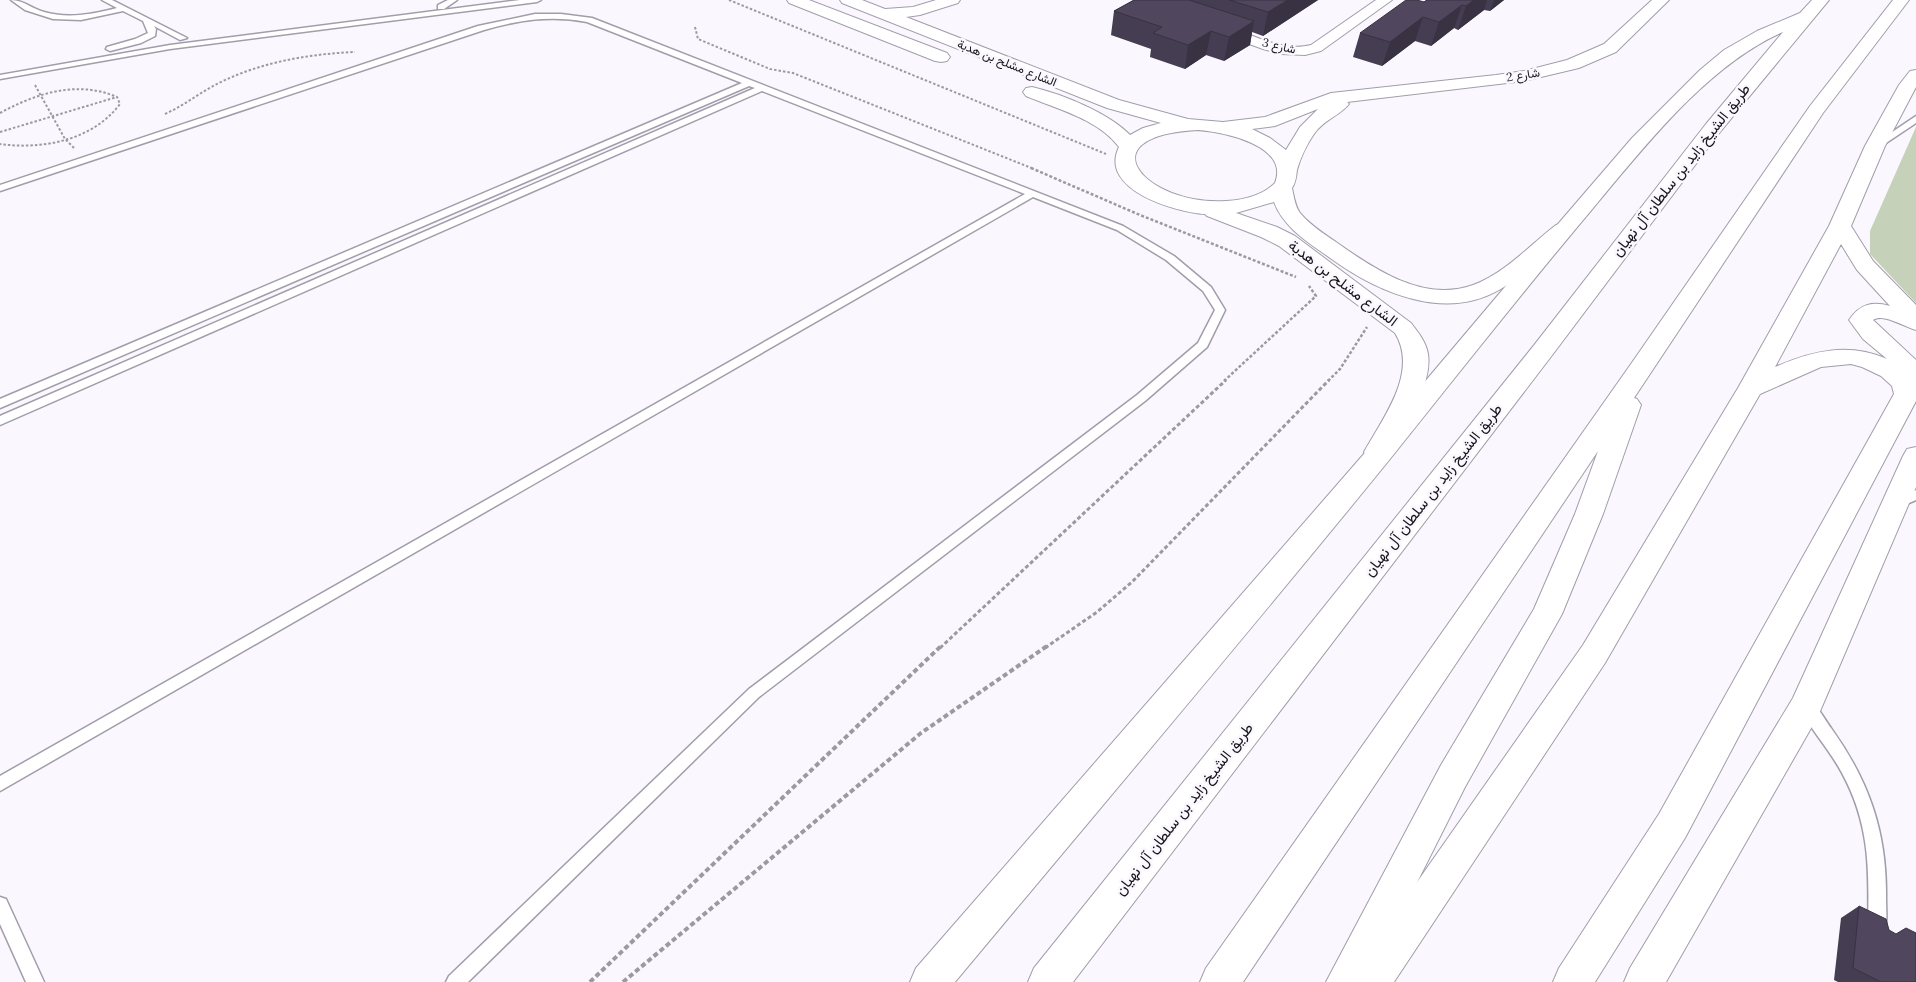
<svg xmlns="http://www.w3.org/2000/svg" width="1916" height="982" viewBox="0 0 1916 982" font-family="Lora,Vazirmatn,serif">
	<rect width="100%" height="100%" fill="#faf8fe"/>
	<path fill="#c5d1b8" d="M1916,127V303L1870,254V231Z"/>
	<g fill="none" stroke-linecap="round" stroke-linejoin="round">
		<g stroke="#a29dab" stroke-width="3">
			<path id="lane" d="M11,0C24,0 32,9 44,12C68,19 94,14 117,8L102,0H112L187,38L180,40L154,26L156,29L155,36L141,43L110,51L106,49L107,47L135,39L148,33L143,21L123,11L81,20L53,19L25,10Z
				M448,0H457L444,9H438V5Z
				M520,0H541L537,2L170,49L0,79V75L170,45Z
				M535,14H561L592,18L1123,226L1174,256L1211,287L1225,310L1207,347L1145,401L759,697L468,982H446L449,976L749,689L1137,395L1198,343L1215,310L1203,291L1166,260L1117,230L1033,197L0,791V776L1025,194L762,91L0,425V416L755,88L749,86L0,408V399L742,83L587,22C551,15 518,20 484,30L0,191V185L478,26Z
				M1916,116V123L1880,147L1873,145Z
				M1916,490V500L1897,508L1893,506L1891,503L1893,500Z
				M1806,700C1817,703 1824,719 1831,728C1869,781 1887,832 1886,898C1886,911 1888,925 1883,936L1877,939L1871,936L1868,930C1869,873 1871,826 1842,773C1830,750 1810,729 1799,706L1801,701Z
				M0,897L6,899L44,982H26L0,924Z"/>
		</g>
		<g stroke="#a29dab" stroke-width="2">
			<path id="street" d="M1376,0H1392L1321,51L1305,55L1281,54L1263,49L1216,32L1214,29L1216,26L1221,25C1250,32 1280,53 1311,45Z"/>
		</g>
		<g stroke="#a29dab" stroke-width="2">
			<path id="secondary" d="M787,0H809L947,53L950,57L947,61L941,62L935,61L789,3Z
				M840,0H862L885,9L913,7L936,0H960L958,3L920,15L906,17L1119,100L1188,119L1223,122L1265,117L1331,93L1496,75L1524,71L1567,60L1604,44L1652,0H1669L1616,52L1579,68L1524,81L1347,102L1349,104C1341,115 1323,120 1314,134C1307,144 1300,159 1297,170C1296,177 1296,182 1292,188C1294,197 1295,206 1300,213C1310,225 1324,234 1336,242C1374,269 1424,303 1473,285C1504,274 1530,245 1556,225L1563,223L1570,225L1574,229L1570,233C1547,253 1525,275 1499,290C1445,321 1379,293 1333,260C1311,244 1284,229 1274,202L1236,213L1277,227L1295,236L1411,323C1418,332 1426,342 1428,354C1433,386 1402,432 1386,459L1377,461L1368,459L1364,452C1383,418 1419,372 1395,333L1279,246L1261,237L1207,216L1205,214C1176,212 1098,190 1119,147C1098,119 1057,109 1026,96L1023,92L1026,88L1032,87C1062,94 1109,113 1130,135L1143,128L1161,123L1107,108L842,3ZM1318,109L1300,127L1286,150L1270,138L1252,129L1275,126ZM1198,130C1223,132 1290,145 1275,183C1262,196 1243,200 1226,201C1146,206 1083,136 1198,130Z
				M1916,70V87L1885,146L1851,226L1873,261L1916,305V330C1904,327 1884,313 1873,320L1916,360V401L1685,838L1595,982H1553L1559,968L1659,814L1894,394L1892,386L1881,376L1862,367L1851,364L1821,367L1760,394L1605,663L1394,982H1351L1357,968L1583,645L1738,388L1829,226L1865,146L1899,85L1910,71ZM1841,244L1857,270L1890,306C1872,301 1860,304 1849,320L1863,339L1887,359C1848,342 1812,351 1775,367Z
				M1916,447V487L1818,716L1666,982H1624L1630,968L1793,698L1903,456L1907,449Z"/>
		</g>
		<g stroke="#a29dab" stroke-width="2">
			<path id="highway" d="M1812,0H1829L1720,132L1553,354L1073,982H1028L1034,968L1535,344L1706,124L1783,32C1708,65 1646,145 1594,207C1524,290 1457,375 1390,459C1247,635 1100,808 955,982H910L916,968L1363,455L1558,224L1632,138L1700,70L1724,50L1757,31L1800,13Z
				M1893,0H1909L1823,113L1634,398L1637,399L1641,405L1603,514L1562,614L1465,787L1367,982H1326L1441,765L1534,609L1575,514L1598,451L1243,982H1200L1206,968L1631,364L1810,106Z"/>
		</g>
		<path stroke="#9c9a9f" stroke-width="2" stroke-dasharray="2.5 2" stroke-linecap="butt" d="M729,0L1106,154
			M695,27L698,39L770,69L793,73L1034,169
			M35,85L65,139L74,148
			M0,113C37,93 77,80 117,97L120,104C93,140 43,150 0,144
			M165,114C183,106 198,94 215,85C257,63 307,54 355,52
			M0,132L117,97"/>
		<path stroke="#9c9a9f" stroke-width="2.5" stroke-dasharray="3 2" stroke-linecap="butt" d="M1031,168L1140,215L1296,277
			M1224,381L1316,296L1309,286
			M1328,381L1340,369L1367,327"/>
		<path stroke="#9c9a9f" stroke-width="3" stroke-dasharray="4 2.5" stroke-linecap="butt" d="M940,648L1226,380
			M1045,648L1097,612L1132,582L1329,380"/>
		<path stroke="#9c9a9f" stroke-width="4" stroke-dasharray="5 3" stroke-linecap="butt" d="M590,982L941,646
			M623,982L921,733L1047,646"/>
		<use href="#lane" fill="#fff" fill-rule="evenodd"/>
		<use href="#street" fill="#fff" fill-rule="evenodd"/>
		<use href="#secondary" fill="#fff" fill-rule="evenodd"/>
		<use href="#highway" fill="#fff" fill-rule="evenodd"/>
	</g>
	<path fill="#453d51" d="M1134,0H1318L1263,36L1252,32L1250,45L1224,61L1206,55L1185,69L1150,57L1151,49L1111,35L1114,11Z
		M1427,0H1504L1490,11L1484,10L1458,30L1454,28L1431,46L1415,41L1382,66L1353,57L1360,33Z
		M1859,906L1889,930L1916,982H1838L1834,980L1841,918Z"/>
	<path fill="#383242" d="M1288,0H1318L1263,36L1268,12Z
		M1474,0H1487L1484,10L1458,30L1466,6Z
		M1494,0H1504L1490,11Z
		M1462,5L1454,28L1431,46L1439,22Z
		M1423,17L1415,41L1382,66L1390,42Z
		M1254,21L1250,45L1224,61L1229,37Z
		M1211,31L1206,55L1185,69L1188,45Z"/>
	<path fill="#50475e" stroke="#383242" d="M1134,0H1189L1254,21L1229,37L1211,31L1188,45L1153,33L1162,27L1114,11Z
		M1229,0H1288L1268,12Z
		M1406,0H1417L1424,2L1427,0H1474L1466,6L1462,5L1439,22L1423,17L1390,42L1360,33Z
		M1859,906L1886,919L1889,930L1896,934L1906,928L1916,933V982H1881L1853,968Z"/>
	<g text-anchor="middle" stroke-width="5" stroke-linejoin="round" paint-order="stroke">
		<g font-size="12" fill="#161419" stroke="#faf8fe">
			<text transform="translate(1279 46) rotate(13)" y="4">شارع 3</text>
			<text transform="translate(1007 63) rotate(22)" y="4">الشارع مشلح بن هدبة</text>
			<text transform="translate(1523 75) rotate(-9)" y="4">شارع 2</text>
		</g>
		<g font-size="15" fill="#161419" stroke="#faf8fe">
			<text transform="translate(1681 170) rotate(-52)" y="5">طريق الشيخ زايد بن سلطان آل نهيان</text>
			<text transform="translate(1343 283) rotate(37)" y="5">الشارع مشلح بن هدبة</text>
			<text transform="translate(1433 490) rotate(-52)" y="5">طريق الشيخ زايد بن سلطان آل نهيان</text>
			<text transform="translate(1184 809) rotate(-52)" y="5">طريق الشيخ زايد بن سلطان آل نهيان</text>
		</g>
	</g>
</svg>
